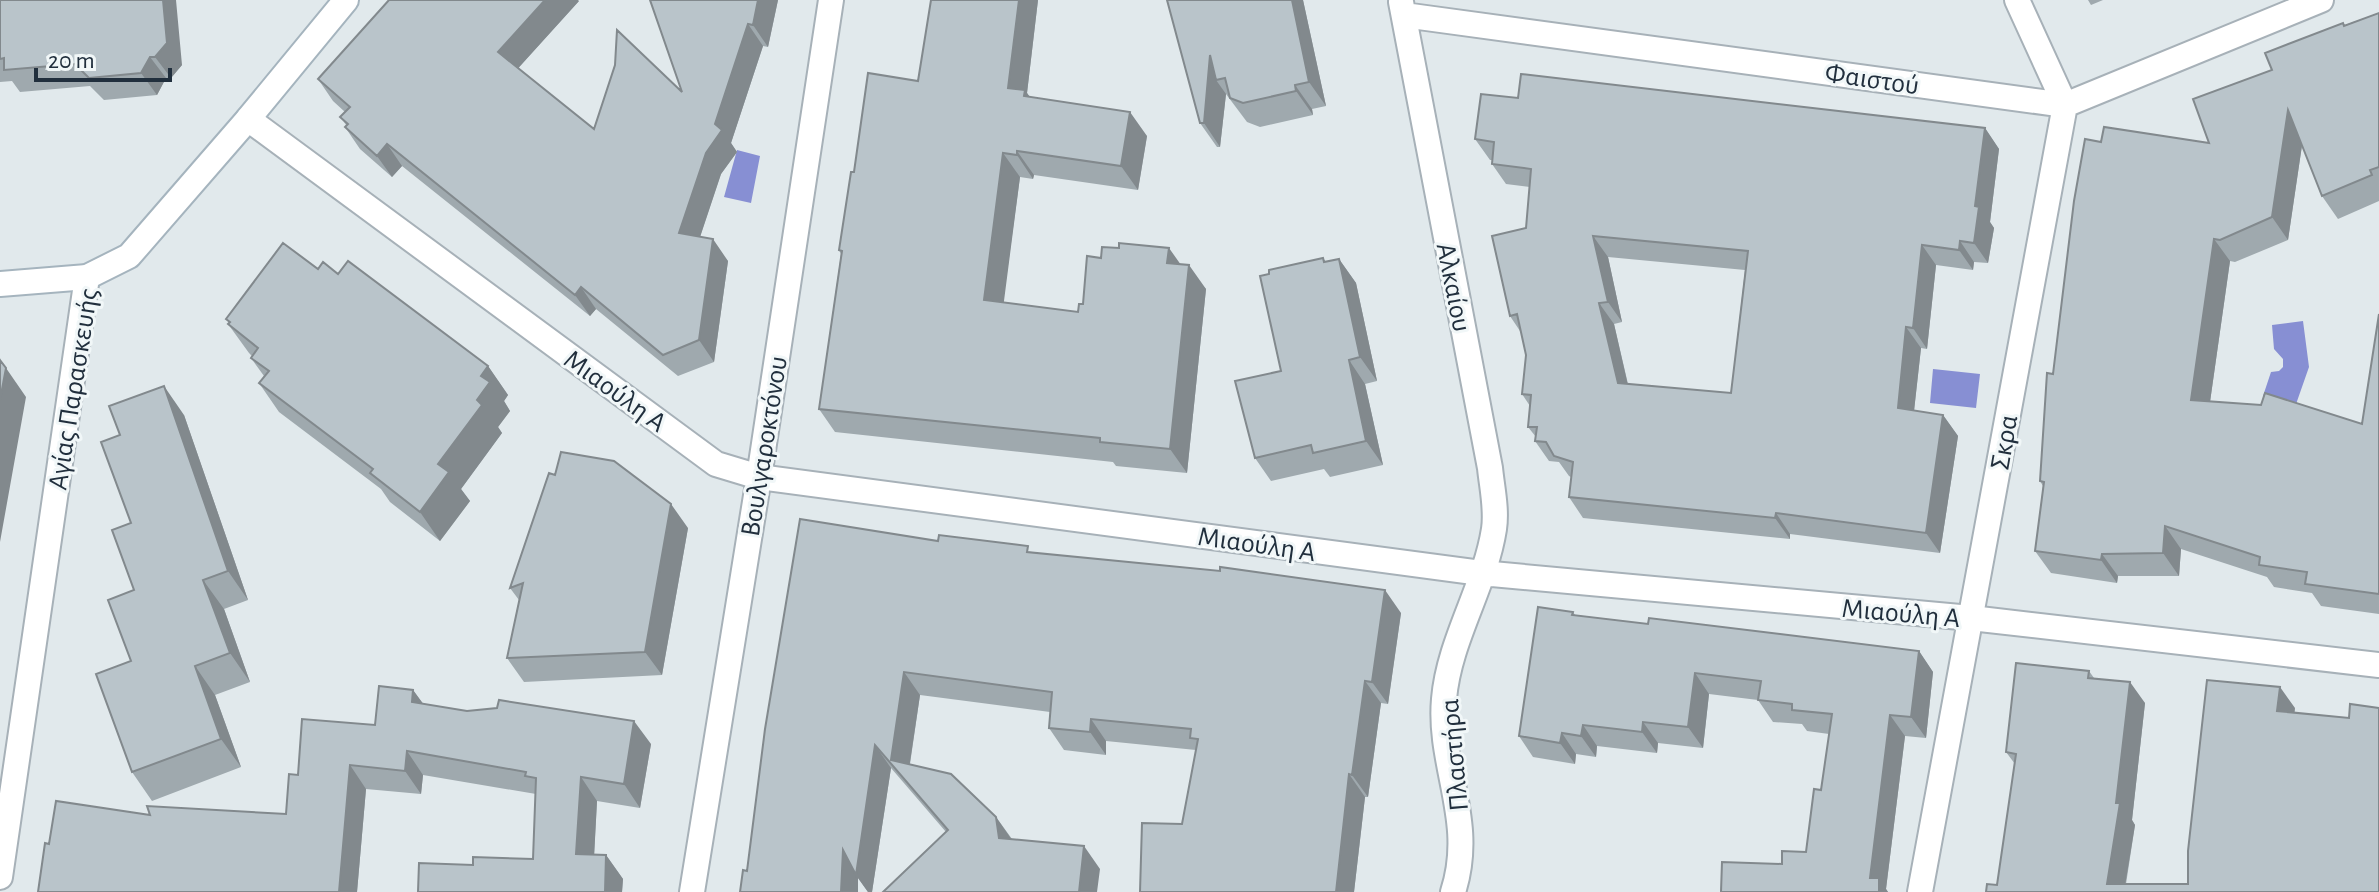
<svg xmlns="http://www.w3.org/2000/svg" width="2379" height="892" viewBox="0 0 2379 892" font-family="'Alegreya Sans',sans-serif">
	<rect width="100%" height="100%" fill="#e1e9ec"/>
	<path fill="#878fd3" d="M737,150L760,156L751,203L724,197Z
		M2303,321L2309,367L2295,407L2263,396L2271,372L2279,371L2283,367V359L2274,349L2272,325Z
		M1933,369L1980,374L1976,408L1930,403Z"/>
	<g fill="none" stroke-linecap="round" stroke-linejoin="round">
		<g stroke="#a7b1b8" stroke-width="28">
			<path id="street" d="M1401,2L1490,468C1492,488 1497,509 1494,529C1485,587 1449,640 1444,699C1438,766 1476,821 1453,892
				M1404,15L2065,105L2321,0
				M248,119L716,464L759,477L1481,573L1971,618L2379,665
				M0,877L87,277
				M692,892L759,477L831,0
				M1920,892L2065,105L2017,0"/>
		</g>
		<g stroke="#a5b4be" stroke-width="28">
			<path id="secondary" d="M0,284L87,277L129,256L248,119L346,0"/>
		</g>
		<use href="#street" stroke="#fff" stroke-width="24"/>
		<use href="#secondary" stroke="#fff" stroke-width="24"/>
	</g>
	<path fill="#9fa9ae" fill-rule="evenodd" d="M0,0L182,65L171,78H166L157,95L104,100L90,86L20,92L12,81L0,82Z
		M650,0H778L768,47L763,46L731,143L737,152L721,174L700,237L728,261L714,362L678,376L596,309L590,316L402,166L392,177L360,149L345,127L347,126L340,117L345,112L333,101L318,79L579,1L518,68L594,129L682,92Z
		M1038,0L1027,93L1030,97L1147,136L1138,190L1034,175L1033,179L1020,177L1003,302L1078,312L1083,304L1180,264L1206,289L1187,473L1116,466L1113,462L835,432L819,409L841,254L839,250L854,172L918,81Z
		M1167,0H1303L1326,106L1312,109L1313,115L1260,127L1247,122L1226,94L1220,147H1217L1200,123Z
		M2088,0H2103L2091,5Z
		M2379,13V201L2338,219L2322,196L2302,145L2288,240L2235,262L2230,261L2210,402L2362,424L2379,314V614L2321,606L2312,593L2274,587L2267,577L2181,549L2179,576H2118L2117,583L2051,573L2035,551L2043,486L2040,481L2053,374L2101,142L2209,143L2272,70L2345,25Z
		M1518,98L1985,128L1999,149L1990,222L1994,228L1988,263L1974,262L1973,270L1936,265L1927,349L1921,348L1914,411L1943,415L1958,436L1940,553L1790,534V539L1583,518L1569,497L1571,477L1569,476L1559,462L1549,461L1535,441L1536,437L1528,427L1530,406L1522,394L1526,355L1522,334L1510,316L1526,228L1530,187L1506,184L1492,164V160H1490L1475,139ZM1608,257L1745,270L1731,393L1628,384L1614,324L1622,322Z
		M1323,258L1326,262L1339,259L1356,283L1377,381L1365,384L1383,465L1330,477L1324,469L1271,481L1255,458Z
		M318,269L338,274L488,366L508,395L504,401L510,411L498,427L502,433L461,489L470,501L440,541L390,502L381,489L279,412L259,383L264,376L251,358L252,356L249,353L228,324L229,323L226,319Z
		M184,415L248,600L224,609L250,682L215,695L241,767L152,801L132,772L131,661L134,590L131,523Z
		M688,528L662,675L524,682L507,658L519,600L510,588Z
		M938,541L1032,552L1401,613L1388,704L1381,703L1368,797H1365L1354,892H1140L1182,824L1196,750L1106,741V755L1064,750L1049,728L1050,712L920,695L910,764L996,817L1012,839L1100,869L946,832L891,768L872,892H868L858,878L747,871Z
		M1573,612L1575,615L1648,624L1919,651L1933,672L1926,738L1905,736L1886,889L1888,892H1721L1806,852L1821,790L1829,734L1807,731L1802,724L1773,722L1758,700L1709,694L1703,748L1658,743L1657,753L1597,746L1596,757L1576,754L1575,764L1533,757L1519,736Z
		M2089,671L2094,678L2145,703L2132,820L2135,825L2126,884H2188L2295,708L2294,713L2379,892L1997,885L2015,764L2006,752Z
		M413,690L423,704L651,744L640,808L597,801L594,855H606L623,879L622,892H418L533,859L536,794L423,775L421,794L366,789L357,892H38L49,844L150,815L286,814L298,775L375,725Z"/>
	<path fill="#82898d" d="M163,0H176L182,65L171,78L155,57Z
		M545,0H578L579,1L513,74L498,52Z
		M758,0H778L768,47L753,25Z
		M1019,0H1038L1027,93L1041,114L1008,88Z
		M1292,0H1303L1326,106L1309,82Z
		M748,24L763,46L731,143L737,152L721,174L694,255L679,233Z
		M1210,55L1225,78L1216,80L1226,94L1220,147L1204,123Z
		M150,57L166,78L157,95L141,73Z
		M1295,85L1312,109L1313,115L1296,91Z
		M2288,110L2304,132L2288,240L2272,217Z
		M1130,112L1147,136L1138,190L1121,166Z
		M1985,128L1999,149L1990,222L1994,228L1988,263L1974,243L1975,206Z
		M387,144L402,166L392,177L377,156Z
		M1017,151L1034,175L1033,179L1017,155Z
		M1003,153L1020,177L1001,324L984,300Z
		M1593,236L1608,257L1622,322L1608,302Z
		M713,239L728,261L714,362L699,340Z
		M2214,239L2230,261L2207,423L2191,400Z
		M1960,241L1974,262L1973,270L1959,250Z
		M1922,245L1936,265L1927,349L1913,328Z
		M1169,248L1186,272L1167,263Z
		M1339,259L1356,283L1377,381L1360,357Z
		M1189,265L1206,289L1187,473L1170,449Z
		M581,287L596,309L590,316L575,295Z
		M1599,303L1614,324L1632,403L1618,383Z
		M1906,327L1921,348L1912,429L1898,408Z
		M1349,360L1365,384L1383,465L1366,441Z
		M488,366L508,395L504,401L510,411L498,427L502,433L461,489L470,501L440,541L420,512L438,464L477,400L481,376Z
		M6,368L26,397L0,542V400Z
		M164,386L184,415L248,600L228,571Z
		M1943,415L1958,436L1940,553L1926,533Z
		M671,504L688,528L662,675L645,652Z
		M1776,513L1790,534V539L1775,518Z
		M2165,526L2181,549L2179,576L2163,553Z
		M2102,554L2118,576L2117,583L2101,560Z
		M203,580L224,609L250,682L230,653Z
		M1385,590L1401,613L1388,704L1372,682Z
		M1919,651L1933,672L1926,738L1911,717Z
		M195,666L215,695L241,767L221,739Z
		M904,672L920,695L907,782L891,760Z
		M1695,673L1709,694L1703,748L1688,727Z
		M1365,681L1381,703L1368,797L1352,775Z
		M2130,682L2145,703L2132,820L2135,825L2124,892L2107,884Z
		M2280,687L2295,708L2292,733L2277,711Z
		M413,690L430,713L412,702Z
		M1890,715L1905,736L1886,889L1888,892H1879L1870,878Z
		M1091,719L1106,741V755L1090,732Z
		M634,721L651,744L640,808L624,784Z
		M1643,722L1658,743L1657,753L1642,732Z
		M1583,725L1597,746L1596,757L1581,736Z
		M1562,733L1576,754L1575,764L1560,743Z
		M875,745L891,768L872,892H868L858,878V892H841L843,850Z
		M407,751L423,775L421,794L405,771Z
		M350,765L366,789L357,892H339Z
		M1349,774L1365,797L1354,892H1336Z
		M581,777L597,801L593,877L576,854Z
		M996,817L1012,840L999,838Z
		M1084,846L1100,869L1097,892H1079Z
		M606,855L623,879L622,892H605Z"/>
	<path fill="#b9c4ca" stroke="#82898d" stroke-width="2" fill-rule="evenodd" d="M0,0H163L167,43L155,57H150L141,73L89,78L75,64L4,70V58L0,59Z
		M389,0H545L498,52L594,129L615,65L617,30L682,92L650,0H758L753,25L748,24L715,124L722,130L706,153L679,233L713,239L699,340L663,355L581,287L575,295L387,144L377,156L345,127L348,124L340,117L350,107L318,79Z
		M931,0H1019L1008,88L1025,90L1024,96L1130,112L1121,166L1017,151V155L1003,153L984,300L1078,312L1079,304H1083L1087,256L1101,258L1102,247L1119,248V243L1169,248L1167,263L1189,265L1170,449L1100,442V438L819,409L842,251L839,250L851,172H854L868,73L918,81Z
		M1167,0H1292L1309,82L1295,85L1296,91L1243,103L1230,98L1225,78L1216,80L1210,55L1204,123H1200Z
		M2379,13V167L2370,170L2372,175L2322,196L2288,110L2272,217L2220,240L2214,239L2191,400L2261,405L2265,393L2362,424L2379,314V594L2305,584L2307,572L2259,565L2260,557L2165,526L2163,553L2102,554L2101,560L2035,551L2044,482L2040,481L2047,373L2053,374L2074,201L2085,139L2101,142L2104,127L2209,143L2193,99L2272,70L2265,53L2343,23L2344,26Z
		M1521,74L1985,128L1975,206L1979,207L1974,243L1960,241L1959,250L1922,245L1913,328L1906,327L1898,408L1943,415L1926,533L1776,513L1775,518L1569,497L1573,462L1554,456L1546,442L1535,441L1537,427H1528L1531,395L1522,394L1526,355L1517,314L1510,316L1492,236L1526,228L1531,169L1492,164L1494,142L1475,139L1481,94L1518,98ZM1593,236L1748,251L1731,393L1618,383L1599,303L1608,302Z
		M283,243L318,269L323,262L338,274L348,261L488,366L481,376L490,382L477,400L482,405L438,464L449,472L420,512L370,473L373,469L259,383L269,371L251,358L258,348L228,324L230,322L226,319Z
		M1323,258L1324,262L1339,259L1360,357L1349,360L1366,441L1313,453L1311,445L1255,458L1235,381L1281,371L1260,276L1269,274V270Z
		M0,360L6,368L0,400Z
		M164,386L228,571L203,580L230,653L195,666L221,739L132,772L96,674L131,661L108,600L134,590L112,530L131,523L101,442L120,435L109,406Z
		M561,452L614,461L671,504L645,652L507,658L523,583L510,588L549,473L555,475Z
		M800,519L938,541L939,535L1028,546L1027,552L1220,571V567L1385,590L1372,682L1365,681L1352,775L1349,774L1336,892H1140L1142,823L1182,824L1198,739L1190,738L1191,729L1091,719L1090,732L1049,728L1052,692L904,672L891,760L951,774L996,817L999,838L1084,846L1079,892H883L948,830L875,745L856,875L843,850L841,892H740L743,870L747,871L765,729Z
		M1538,607L1573,612L1572,615L1648,624L1649,618L1919,651L1911,717L1890,715L1870,878H1879V892H1721L1722,862L1782,864V851L1806,852L1814,789L1821,790L1832,714L1792,710V704L1758,700L1761,681L1695,673L1688,727L1643,722L1642,732L1583,725L1581,736L1562,733L1560,743L1519,736Z
		M2016,663L2089,671L2088,678L2130,682L2116,803H2120L2107,884H2188V851L2207,680L2280,687L2277,711L2349,718L2350,704L2379,708V892H1986L1987,884L1997,885L2016,754L2006,752Z
		M379,686L413,690L412,702L467,711L497,708L499,700L634,721L624,784L581,777L576,854L606,855L605,892H418L419,863L473,865V857L533,859L536,778L525,776L526,772L407,751L405,771L350,765L339,892H38L45,843L49,844L56,801L150,815L147,806L286,814L289,774L298,775L302,719L375,725Z"/>
	<g text-anchor="middle" stroke-width="6" stroke-linejoin="round" paint-order="stroke">
		<g font-size="28" fill="#212f3d" stroke="#f1f7f8">
			<text transform="translate(1872 78) rotate(8)" y="10">Φαιστού</text>
			<text transform="translate(1455 287) rotate(79)" y="10">Αλκαίου</text>
			<text transform="translate(72 389) rotate(-81)" y="10">Αγίας Παρασκευής</text>
			<text transform="translate(616 390) rotate(36)" y="10">Μιαούλη Α</text>
			<text transform="translate(2003 442) rotate(-80)" y="10">Σκρα</text>
			<text transform="translate(763 446) rotate(-81)" y="10">Βουλγαροκτόνου</text>
			<text transform="translate(1257 543) rotate(8)" y="10">Μιαούλη Α</text>
			<text transform="translate(1901 612) rotate(5)" y="10">Μιαούλη Α</text>
			<text transform="translate(1453 755) rotate(-95)" y="10">Πλαστήρα</text>
		</g>
	</g>
	<path d="M36 68v12h134v-12" fill="none" stroke="#212f3d" stroke-width="4"/>
	<text x="48" y="68" font-size="24" fill="#212f3d" stroke="#f1f7f8" stroke-width="6" paint-order="stroke">20 m</text>
</svg>
